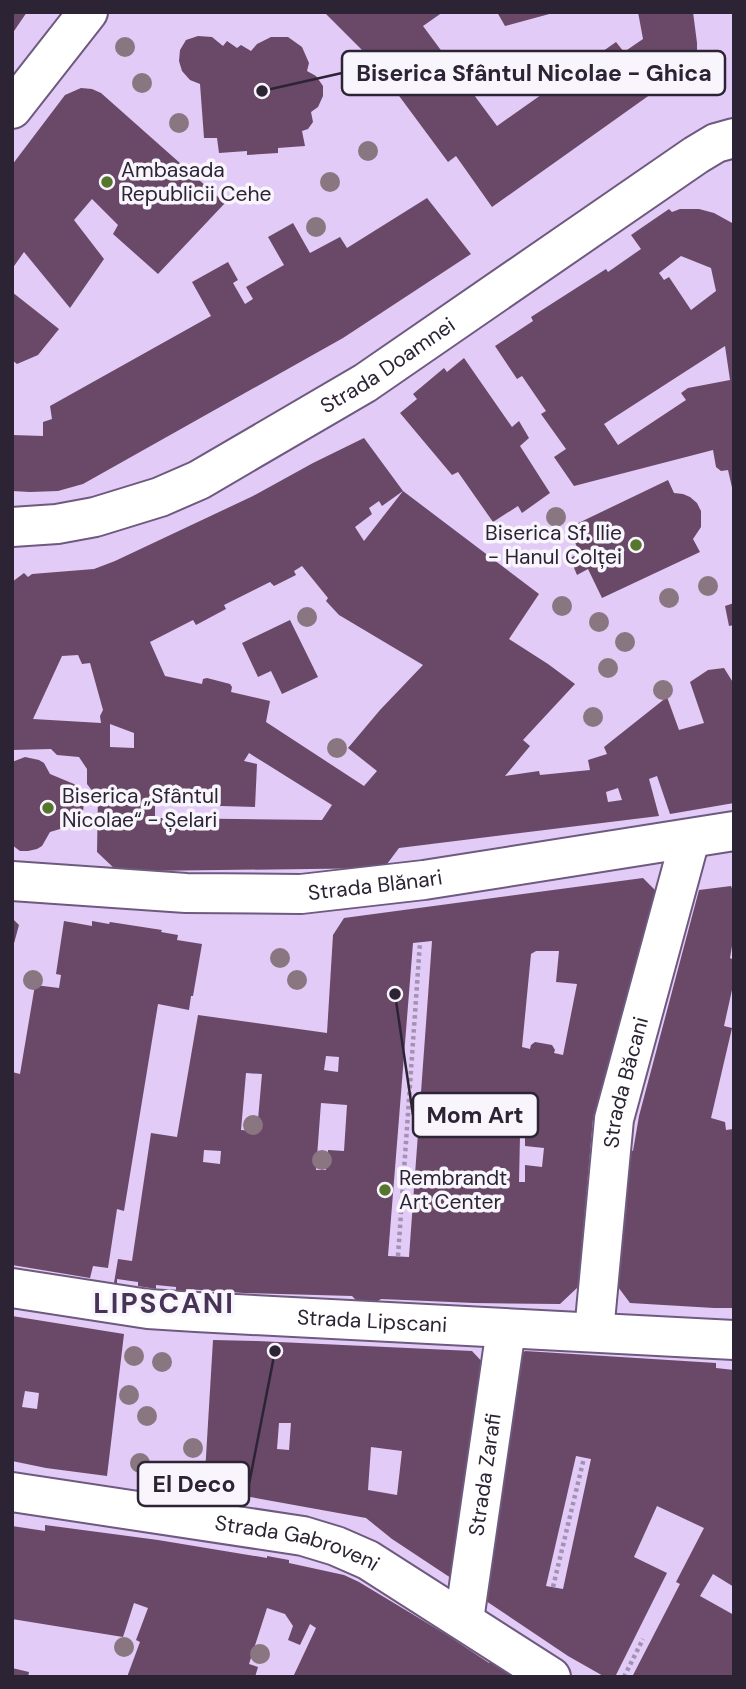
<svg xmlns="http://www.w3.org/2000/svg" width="746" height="1689" viewBox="0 0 746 1689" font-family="'DM Sans',sans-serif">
	<rect width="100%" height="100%" fill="#e2cbf6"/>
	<path fill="#694967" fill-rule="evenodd" d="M12,12H27L12,34Z
		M324,12H443L423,26L497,126L616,42L624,52L643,39L638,12H693L697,43V53L694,61L682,72L492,207L456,156L448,162L374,62Z
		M497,12H553V13L505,26Z
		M198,36L212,37L223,46L227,41L237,48L241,45L251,51L257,44L271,37H288L302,47L309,63L307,71L316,76L323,86V96L318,107L311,112L313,122L308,129L302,131L305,146L278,148V153L247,155V151L219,153L217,138H204L200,84L190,80L182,71L179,61L180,50L186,40Z
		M81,88L92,89L101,93L225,203L158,274L113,234L118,225L92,199L74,220L104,259L70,308L24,252L12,269V165L65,95Z
		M427,198L471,254L343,338L83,484L58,491L30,492L12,491V435L43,436V422L52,419L50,406L211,316L192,282L228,262L238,280L233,283L245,304L253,299L246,287L284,265L268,237L293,223L310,253L340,237L347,248Z
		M669,209L672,212L680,209H699L714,213L734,224V492H733L728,470L721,471L716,467L713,450L574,486L554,457L566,449L541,414L546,411L522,376L517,379L495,346L533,321L531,317L606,269L608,272L641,249L631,235ZM681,256L711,268L716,291L691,310L669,277L664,280L659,273ZM725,346L730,380L688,388L681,393L686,400L618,445L604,424Z
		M12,292L59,329L38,355L17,364L12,360Z
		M464,358L512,427L519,421L529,438L520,446L550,493L522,513L518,506L493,522L458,472L452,475L400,413L417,399L413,394L444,368L447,372Z
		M364,438L403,491L382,506L379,501L369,508L372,514L355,527L364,541L403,491L539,594L509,639L548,664L575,684L523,740L530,746L505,776L539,771L540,775L590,770L588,760L607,754L604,747L667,697L679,730L704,723L690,682L708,670L724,668L734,684V803L670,814L657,776L649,779L659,816L399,848L384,868L144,871L116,870L97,852L98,793L93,792L87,784V769L79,757L57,755L51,749L12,750V582L24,573L28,577L32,574L94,569L115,561L253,496L313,463ZM302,566L328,598L326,601L339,615L423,665L380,710L348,748L377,771L364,786L266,722L270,701L231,692L232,687L230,684L207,678L203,679L202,684L165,676L150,642L193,620L196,625L226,609L224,605L270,582L274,586L296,575L294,571ZM78,655L82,664L90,663L103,710L100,716L101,723L33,719L62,656ZM110,724L134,733V748L110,747ZM249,753L332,805L322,820L155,818V804L255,807L257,764L244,761ZM618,788L622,800L608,802L606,792Z
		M668,480L674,493L683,494L690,497L697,503L701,511V527L693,539L700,552L602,598L588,569L577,575L570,558L580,553L568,528Z
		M734,603V625L729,626L725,606Z
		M290,620L318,677L282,694L271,671L258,677L242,643Z
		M25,757L39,760L44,763L50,774L74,784L80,790L84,804L83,811L76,823L70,826L50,832L42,846L37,849L28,851H20L12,845V762Z
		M643,878L656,891L593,1119L578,1287L560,1304L474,1303L381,1299L375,1303L357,1301L352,1296L244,1293L186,1289V1292L176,1290V1287L156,1285V1289L138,1286V1282L117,1279V1284L114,1283L118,1259L132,1261L151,1133L177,1137L198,1015L327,1033L333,935L344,918ZM432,941L409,1257L388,1256L413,943ZM536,951H559L556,982L577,984L563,1055L554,1053L555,1050L552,1045L535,1042L531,1045L530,1049L522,1047L531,954ZM326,1056L339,1057L338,1072L324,1070ZM246,1073L262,1074L257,1131L241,1130ZM321,1103L347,1105L344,1151L328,1150L326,1170H316ZM469,1106L483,1108L482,1131H468ZM520,1136H525V1146L544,1148L542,1167L525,1165V1182H519ZM204,1150L221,1151L220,1164L203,1162Z
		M731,886L734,893V934L730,958L734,960V981L724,1026L732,1028L711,1118L725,1122L726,1130L734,1129V1308H714L630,1303L618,1287L627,1201H623L630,1150L633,1151L639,1116L699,890Z
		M12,918L19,925L13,947L12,946Z
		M64,921L92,926V921L109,924L110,922L162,930L161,932L178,935L177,940L202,944L193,996H191L189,1010L158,1004L124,1211L117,1209L108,1268L93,1266L90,1278L12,1265V1072L20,1074L35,985L59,988L61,975L56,974Z
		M12,1316L124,1334L107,1476L46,1468L12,1461ZM25,1391L39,1393L37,1409L22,1407Z
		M213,1340L257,1341L472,1351L486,1366L454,1580L392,1539L366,1518L245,1496L204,1490ZM279,1423H291L289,1450L277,1449ZM371,1447L402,1451L397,1495L368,1490Z
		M525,1351L716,1363V1368L734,1370V1587L713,1574L700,1596L734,1615V1677H632L680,1584L676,1582L704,1528L657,1506L634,1557L667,1573L615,1677H605L568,1656L480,1597L517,1358ZM576,1456L591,1459L563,1589L546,1586Z
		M45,1525L158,1540L267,1558V1556L289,1560V1563L344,1575L359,1582L447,1635L489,1663L491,1661L516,1677H365L363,1675L362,1677H293L316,1628L310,1624L300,1645L288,1640L293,1626L285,1614L267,1608L249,1664L258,1667L255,1677H127L140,1642L136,1640L148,1608L134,1603L123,1637L12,1619V1526L45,1531Z
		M12,1668L29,1672L28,1677H12Z"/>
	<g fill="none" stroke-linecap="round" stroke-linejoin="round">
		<g stroke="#6e597f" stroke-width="42">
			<g id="minor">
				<path d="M12,109L88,12"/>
				<path id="s1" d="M12,527L57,524L95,517L160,497L199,480L365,383L696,155L716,143L734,138"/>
				<path id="s2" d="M12,881L186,893L301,894L424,880L734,831"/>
				<path id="s3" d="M12,1288L148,1309L196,1312L734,1340"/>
				<path id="s4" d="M594,1332L614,1119L690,839"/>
				<path id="s5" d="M12,1492L303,1536L336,1546L368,1560L551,1677"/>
				<path id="s6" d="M464,1620L506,1329"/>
			</g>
		</g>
		<path stroke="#a391b2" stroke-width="4.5" stroke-dasharray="3.5 3.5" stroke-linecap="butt" d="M398,1256L420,942
			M553,1587L584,1458
			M624,1677L643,1639"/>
		<use href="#minor" stroke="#fff" stroke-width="38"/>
	</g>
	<g fill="#8a7680">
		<circle cx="125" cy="47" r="10"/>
		<circle cx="142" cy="83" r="10"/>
		<circle cx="179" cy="123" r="10"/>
		<circle cx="368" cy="151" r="10"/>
		<circle cx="330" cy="182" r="10"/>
		<circle cx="316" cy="227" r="10"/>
		<circle cx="556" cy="517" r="10"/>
		<circle cx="708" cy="586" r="10"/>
		<circle cx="669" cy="598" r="10"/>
		<circle cx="562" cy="606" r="10"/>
		<circle cx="307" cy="617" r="10"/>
		<circle cx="599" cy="622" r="10"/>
		<circle cx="625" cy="642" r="10"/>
		<circle cx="608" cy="668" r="10"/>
		<circle cx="663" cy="690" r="10"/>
		<circle cx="593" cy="717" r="10"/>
		<circle cx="337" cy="748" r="10"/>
		<circle cx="280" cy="958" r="10"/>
		<circle cx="33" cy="980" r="10"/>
		<circle cx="297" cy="980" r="10"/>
		<circle cx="253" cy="1125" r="10"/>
		<circle cx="322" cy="1160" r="10"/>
		<circle cx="134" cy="1356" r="10"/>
		<circle cx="162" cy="1362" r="10"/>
		<circle cx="129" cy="1395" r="10"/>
		<circle cx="147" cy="1416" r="10"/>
		<circle cx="193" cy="1448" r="10"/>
		<circle cx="140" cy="1463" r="10"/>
		<circle cx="124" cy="1647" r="10"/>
		<circle cx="260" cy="1654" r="10"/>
	</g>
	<g fill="#56762d" stroke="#f9f5fd" stroke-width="2.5">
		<circle cx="107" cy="182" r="7"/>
		<circle cx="636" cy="545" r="7"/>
		<circle cx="48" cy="808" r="7"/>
		<circle cx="385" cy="1190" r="7"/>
	</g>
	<g text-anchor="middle" stroke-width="7" stroke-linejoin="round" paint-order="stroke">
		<g font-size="21" fill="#2c2434" stroke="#f9f5fd" text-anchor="start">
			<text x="121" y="177">Ambasada<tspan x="121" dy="24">Republicii Cehe</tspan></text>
			<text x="622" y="540" text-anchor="end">Biserica Sf. Ilie<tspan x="622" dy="24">- Hanul Colței</tspan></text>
			<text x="62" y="803">Biserica „Sfântul<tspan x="62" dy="24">Nicolae“ - Șelari</tspan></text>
			<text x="399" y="1185">Rembrandt<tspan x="399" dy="24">Art Center</tspan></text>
		</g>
		<g font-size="21" fill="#2c2434" stroke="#f9f5fd">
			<text dy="7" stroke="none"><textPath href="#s1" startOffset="415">Strada Doamnei</textPath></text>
			<text dy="7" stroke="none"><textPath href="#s2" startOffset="364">Strada Blănari</textPath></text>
			<text dy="7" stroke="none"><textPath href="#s4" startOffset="252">Strada Băcani</textPath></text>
			<text dy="7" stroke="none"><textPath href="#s3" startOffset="362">Strada Lipscani</textPath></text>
			<text dy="7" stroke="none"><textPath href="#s6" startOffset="147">Strada Zarafi</textPath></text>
			<text dy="7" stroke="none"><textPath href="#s5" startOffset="290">Strada Gabroveni</textPath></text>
		</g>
		<g font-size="28" font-weight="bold" letter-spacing="2" fill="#473356" stroke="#f9f5fd">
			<text x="164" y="1313">LIPSCANI</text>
		</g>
	</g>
	<path fill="none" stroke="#2c2434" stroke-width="2.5" d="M262 91L342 73M395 994L413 1115M275 1351L249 1484"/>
	<g fill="#2c2434" stroke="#f9f5fd" stroke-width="2.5">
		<circle cx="262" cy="91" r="7"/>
		<circle cx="395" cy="994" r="7"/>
		<circle cx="275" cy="1351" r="7"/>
	</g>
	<g fill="#f9f5fd" stroke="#2c2434" stroke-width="2.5">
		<rect x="342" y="51" width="383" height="44" rx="7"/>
		<rect x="413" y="1093" width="125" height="44" rx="7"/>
		<rect x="138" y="1462" width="111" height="44" rx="7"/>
	</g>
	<g font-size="23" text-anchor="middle" font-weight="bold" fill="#2c2434">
		<text x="534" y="81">Biserica Sfântul Nicolae - Ghica</text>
		<text x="475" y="1123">Mom Art</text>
		<text x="194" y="1492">El Deco</text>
	</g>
	<rect width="746" height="1689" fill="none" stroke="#2c2434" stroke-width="28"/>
</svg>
